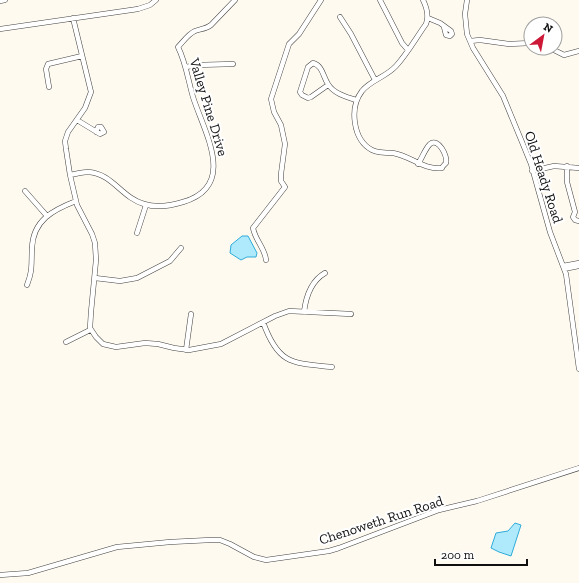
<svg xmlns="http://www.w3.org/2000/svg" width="579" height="583" viewBox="0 0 579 583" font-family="'Zilla Slab',serif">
	<rect width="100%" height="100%" fill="#fffaf0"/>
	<path fill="#afe9fc" stroke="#2facda" d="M242,236H248L257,253L256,257H247L241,260L230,253L231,245Z
		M515,523L521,525L511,556L499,552L491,548L496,533L508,531Z"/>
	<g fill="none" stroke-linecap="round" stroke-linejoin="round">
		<g stroke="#424242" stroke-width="5.5">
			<path id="minor" d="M380,0L402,43L408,50
				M467,0L465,14L467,34L473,48L503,96L522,142L531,164L550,232L566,274L579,369
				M0,1L5,0
				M340,17L351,34L375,80
				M73,18L91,92L85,108L68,132L65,141L66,149L70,175L77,205L92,234L95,243L96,260L91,312L90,328L96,337L103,344L116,347L145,343L158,344L174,348L189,350L221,344L275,316L289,311L351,314
				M428,18L440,23L451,31L452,34L450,36L446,35L444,27
				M0,29L138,9L150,5L156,0
				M470,41L480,40L509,44L531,43
				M550,48L564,55L579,51
				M186,67L197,65L233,64
				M328,85L311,97L308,98L302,95L300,92L308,67L313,63C323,66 323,77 328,84C333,93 346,97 356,100
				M49,87L46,69L48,64L82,56
				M77,120L100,134L104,132L101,127H98L96,132
				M418,164C422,158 425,149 430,144C438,137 448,156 446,163C445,164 442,167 442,168C423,170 411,156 393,153C387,153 378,153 372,150C353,140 349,108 362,91C371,80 386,77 396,66C407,54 416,38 426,24C429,16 427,8 423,0
				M567,166V182L575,212L573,217L575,220L579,221
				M532,171L554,166L579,168
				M70,175C76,174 82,172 88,172C112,173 122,198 144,204C157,208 170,206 183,202C238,186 204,132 193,97C188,80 186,63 178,47C183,42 188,34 195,31C200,29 206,29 211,25L235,0
				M25,191L47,216
				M137,233L146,205
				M266,260C265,248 255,240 253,228L285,187L281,181V174L285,144L281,125L274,112L271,99L289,44L299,34L321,0
				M563,266L579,263
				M564,269L579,266
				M95,278L120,281L137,278L170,261L181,248
				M27,285C33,270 31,264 32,248C33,220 53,210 76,201
				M304,312C306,296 311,281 325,273
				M263,322C278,364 291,363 332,367
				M66,342L90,330
				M186,350L191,314
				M0,575L28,573L117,547L170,542L210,540H220L230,544L254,557L266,560L329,551L339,548L439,510L477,501L579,468"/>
		</g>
		<use href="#minor" stroke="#fff" stroke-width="4.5"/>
	</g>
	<g text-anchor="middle" stroke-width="4" stroke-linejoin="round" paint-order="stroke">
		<g font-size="14" fill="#0f0f0f" stroke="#fff">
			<text transform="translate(209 107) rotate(73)" y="5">Valley Pine Drive</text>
			<text transform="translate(544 177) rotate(72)" y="5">Old Heady Road</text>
			<text transform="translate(381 520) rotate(-18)" y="5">Chenoweth Run Road</text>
		</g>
	</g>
	<g transform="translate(543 36) rotate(32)"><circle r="19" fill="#ffffff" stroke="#9f9f9f"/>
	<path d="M0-3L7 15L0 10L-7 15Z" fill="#cd1838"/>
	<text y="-6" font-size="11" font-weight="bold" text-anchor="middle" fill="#0f0f0f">N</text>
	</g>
	<path d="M435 559v6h92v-6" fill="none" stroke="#0f0f0f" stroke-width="2"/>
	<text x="441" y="559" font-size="12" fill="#0f0f0f" stroke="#ffffff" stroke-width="3" paint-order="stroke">200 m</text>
</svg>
